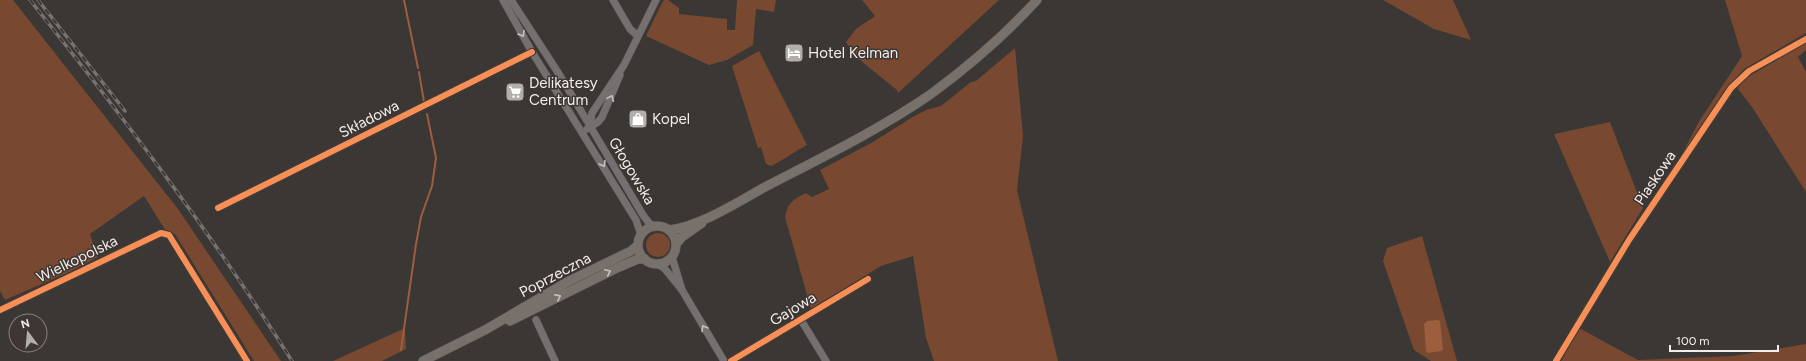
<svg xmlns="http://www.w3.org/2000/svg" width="1806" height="361" viewBox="0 0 1806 361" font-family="Figtree,sans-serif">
	<rect width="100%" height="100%" fill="#3a3735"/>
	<path fill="#784930" d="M0,0H13L178,209L281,361H254L175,234L166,231L144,196L90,234L98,257L69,272L5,300L0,291Z
		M665,0H668L679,8V14L727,19V30H735L737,0H776L774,12L756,9L753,45L727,60L709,65L646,36L663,1Z
		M862,0H999L898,93L897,90L856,57L846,42L856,29L875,16Z
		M1383,0H1453L1471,40L1434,29Z
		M1725,0H1806V33L1744,69L1732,82L1681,156L1698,123L1742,56Z
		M1806,43V50L1798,57L1806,72V192L1752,107L1738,89L1741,81Z
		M1015,48L1023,136L1017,190L1058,361H934L926,338L913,256L881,266L811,309L785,217C787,203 794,199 806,193L812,197L829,189L820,170L873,142L911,118L926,110L941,106L971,82L976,81Z
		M759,51L807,145C795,151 784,160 771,166L766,164L761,147L758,148L732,66Z
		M1610,122L1643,208L1610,262L1554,134Z
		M646 245a12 12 0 1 1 24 0a12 12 0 1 1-24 0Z
		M1422,236L1457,361H1431L1414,350L1383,261L1387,248Z
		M405,328L406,349L382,361H333Z
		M1579,328L1638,360L1734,356L1806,344V361H1561Z"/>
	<path fill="#9c5e3d" d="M1437,320L1440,321L1443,349L1441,351L1428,353L1426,351L1424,324L1427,321Z"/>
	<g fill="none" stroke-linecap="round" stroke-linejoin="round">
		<path stroke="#9c5e3d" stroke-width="2" d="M404,0L418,68
			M419,72L424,102
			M401,350L416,244L421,217L432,186L436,158L427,114"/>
		<g stroke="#585453" stroke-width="8">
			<path id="minor" d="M503,0L532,52L636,220L641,235
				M511,0L559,74L643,215L649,223L655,227
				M613,0L630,29L638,36
				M590,126L592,113L624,65L656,0
				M587,129L598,122L602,117L620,75
				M218,208L532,52
				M672,257L682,290
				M658,264L665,269L682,290L724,361
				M0,310L161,233L169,235L247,361
				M536,320L555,361
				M801,320L826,361
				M731,361L868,279
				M1556,361L1629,240L1731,88L1749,71L1806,39"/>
		</g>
		<g stroke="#585453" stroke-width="10">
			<path id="major" d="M638 245a19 19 0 1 1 38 0a19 19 0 1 1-38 0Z
				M669,230C699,227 738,202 765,187C821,158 879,130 931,94C969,66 1005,35 1037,0
				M676,244L682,237L702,223
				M510,321L617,268L638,259H645
				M423,361L485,330L569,281L631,251L638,245"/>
		</g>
		<use href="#minor" stroke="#73706f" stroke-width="7"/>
		<use href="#major" stroke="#78706b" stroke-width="9"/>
		<g stroke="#757270" stroke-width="3.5">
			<path id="rail" d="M30,0C123,117 213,235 292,361
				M38,0L125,111"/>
		</g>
		<use href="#rail" stroke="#3d3632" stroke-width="2" stroke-dasharray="6" stroke-linecap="butt"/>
		<g stroke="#3d3632" stroke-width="8">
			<path id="cycleway" d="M218,208L532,52
				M0,310L161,233L169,235L247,361
				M731,361L868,279
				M1556,361L1629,240L1731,88L1749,71L1806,39"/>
		</g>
		<use href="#cycleway" stroke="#f78f57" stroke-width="6"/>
	</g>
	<defs><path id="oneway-chevron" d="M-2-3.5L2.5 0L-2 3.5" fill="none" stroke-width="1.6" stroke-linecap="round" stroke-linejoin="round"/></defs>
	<g stroke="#c6c2c0">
		<use href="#oneway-chevron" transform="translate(522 34) rotate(60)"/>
		<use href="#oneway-chevron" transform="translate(611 98) rotate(-66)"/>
		<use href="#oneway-chevron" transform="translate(603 164) rotate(59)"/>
		<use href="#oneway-chevron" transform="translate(704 328) rotate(-121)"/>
	</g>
	<g stroke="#c7c2be">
		<use href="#oneway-chevron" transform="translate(608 272) rotate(-25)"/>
		<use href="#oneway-chevron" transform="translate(558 297) rotate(-27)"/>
	</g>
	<defs>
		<g id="hotel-square" transform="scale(1)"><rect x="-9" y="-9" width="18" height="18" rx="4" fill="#b2aeab" stroke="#3d3632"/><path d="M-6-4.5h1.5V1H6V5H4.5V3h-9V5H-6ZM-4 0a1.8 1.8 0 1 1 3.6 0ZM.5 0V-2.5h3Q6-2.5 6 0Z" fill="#fff"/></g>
		<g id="supermarket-square" transform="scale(1)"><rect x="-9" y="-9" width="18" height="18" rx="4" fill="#b2aeab" stroke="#3d3632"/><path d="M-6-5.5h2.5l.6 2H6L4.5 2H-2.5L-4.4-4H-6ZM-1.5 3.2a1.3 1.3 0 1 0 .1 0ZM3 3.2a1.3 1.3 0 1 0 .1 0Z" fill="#fff"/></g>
		<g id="shop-square" transform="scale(1)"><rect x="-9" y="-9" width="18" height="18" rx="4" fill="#b2aeab" stroke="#3d3632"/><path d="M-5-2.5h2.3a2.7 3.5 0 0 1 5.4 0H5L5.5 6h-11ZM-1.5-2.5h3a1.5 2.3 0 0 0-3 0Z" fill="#fff"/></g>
	</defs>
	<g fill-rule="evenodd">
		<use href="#hotel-square" x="794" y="53"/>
		<use href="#supermarket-square" x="515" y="92"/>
		<use href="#shop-square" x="638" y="119"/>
	</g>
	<g text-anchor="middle" stroke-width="3" stroke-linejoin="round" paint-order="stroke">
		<g font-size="15" fill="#f2eeeb" stroke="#3d3632" text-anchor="start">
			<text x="808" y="58">Hotel Kelman</text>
			<text x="529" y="88">Delikatesy<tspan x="529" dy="17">Centrum</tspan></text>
			<text x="652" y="124">Kopel</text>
		</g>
		<g font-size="15" fill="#f2eeeb" stroke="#3d3632">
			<text transform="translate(369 119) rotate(-27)" y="5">Składowa</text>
			<text transform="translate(632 171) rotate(59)" y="5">Głogowska</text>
			<text transform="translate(1655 178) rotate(-56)" y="5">Piaskowa</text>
			<text transform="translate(77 259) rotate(-26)" y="5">Wielkopolska</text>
			<text transform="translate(555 275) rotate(-28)" y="5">Poprzeczna</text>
			<text transform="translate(793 309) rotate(-31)" y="5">Gajowa</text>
		</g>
	</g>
	<g transform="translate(28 333) rotate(344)"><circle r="19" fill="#3d3632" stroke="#85807c"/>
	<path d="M0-3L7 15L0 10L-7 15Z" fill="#b2aeab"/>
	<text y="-6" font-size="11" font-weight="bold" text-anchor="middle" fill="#f2eeeb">N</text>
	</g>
	<path d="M1670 345v6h108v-6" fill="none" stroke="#f2eeeb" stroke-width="2"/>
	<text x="1676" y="345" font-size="12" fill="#f2eeeb" stroke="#3d3632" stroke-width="3" paint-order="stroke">100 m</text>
</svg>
